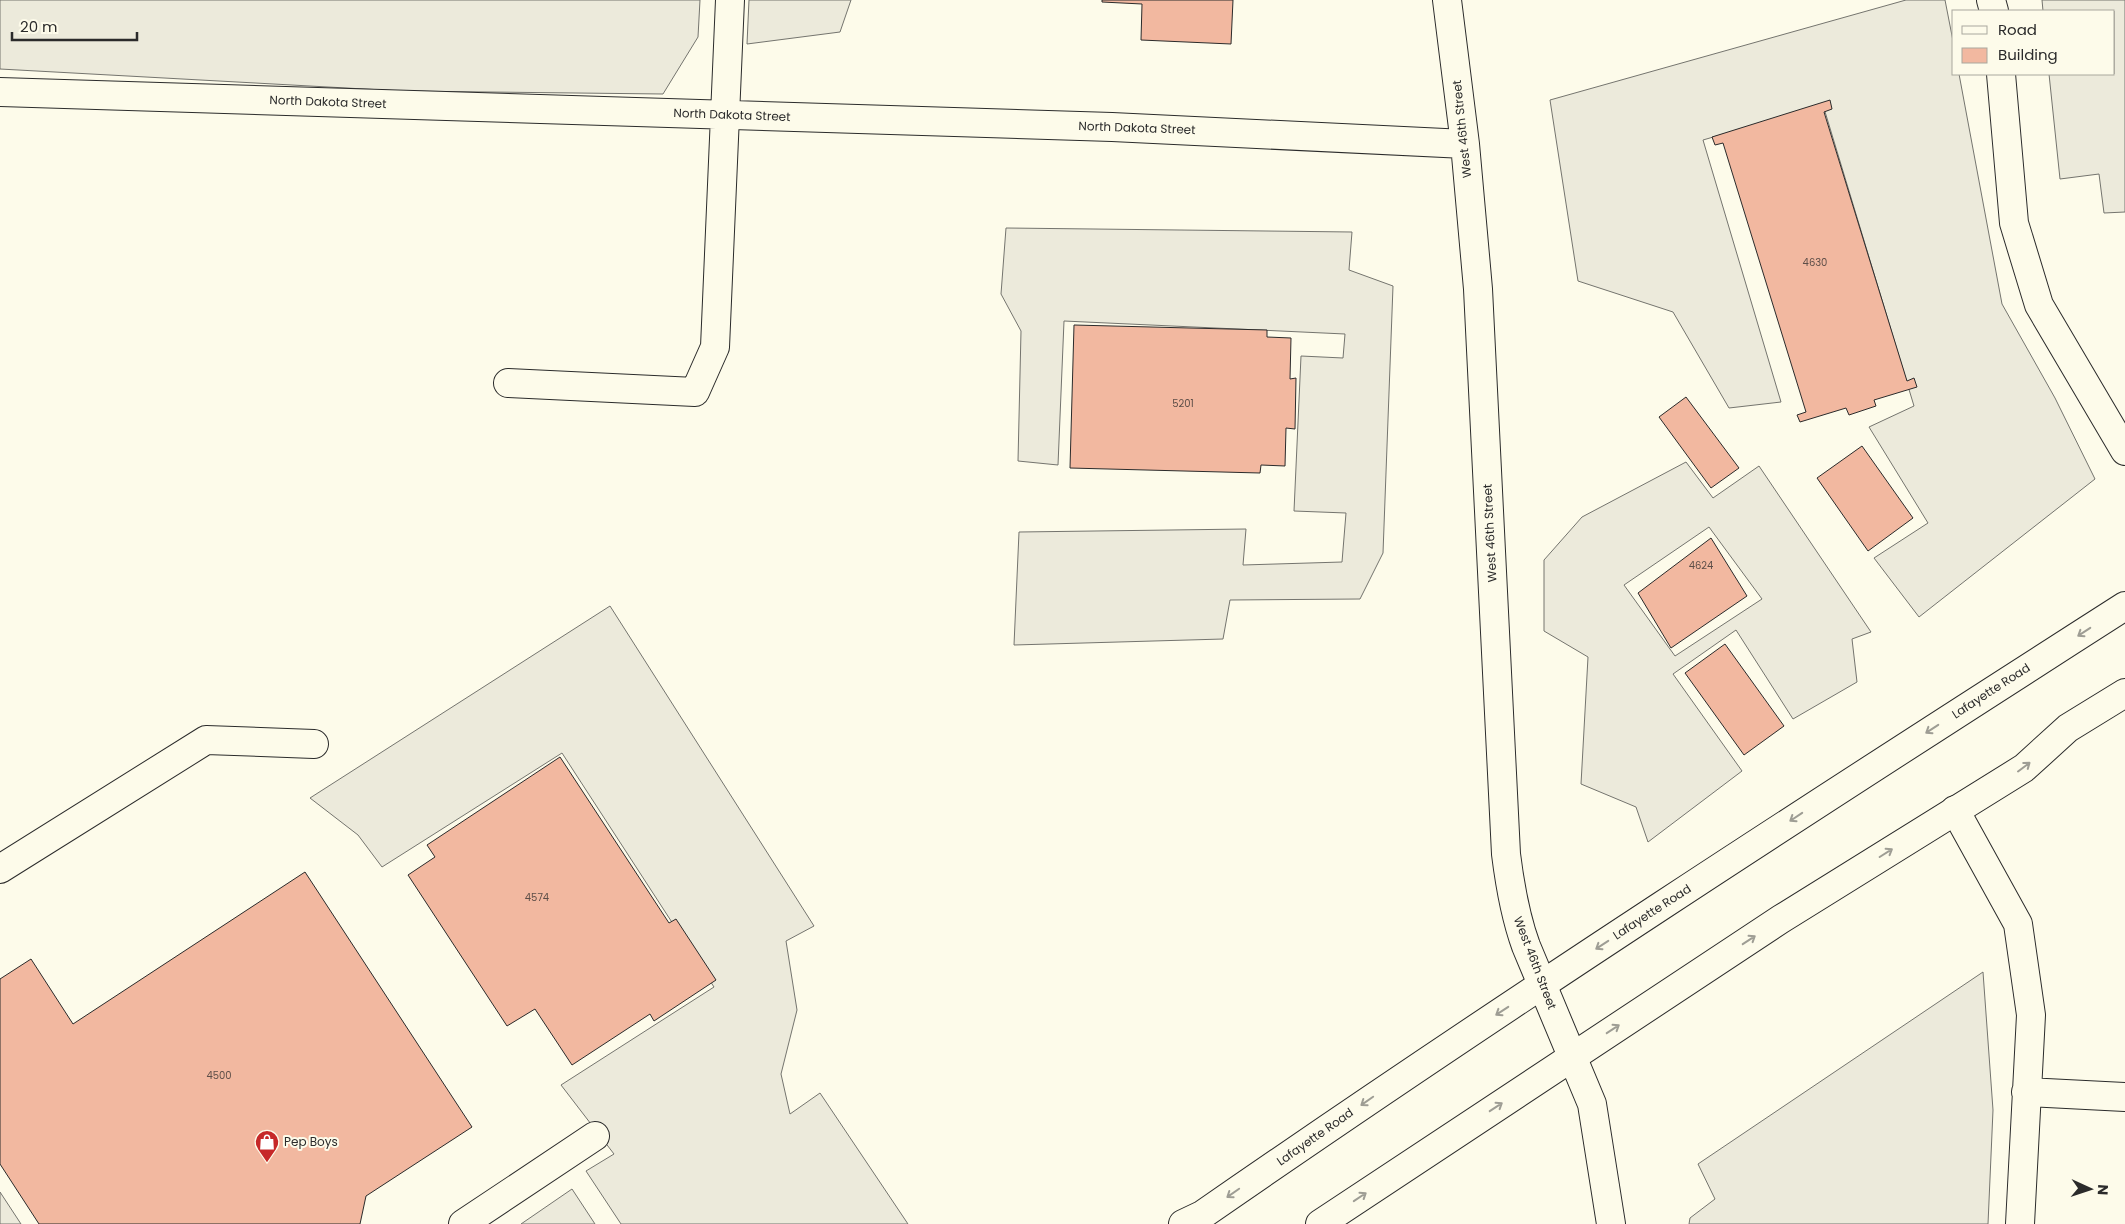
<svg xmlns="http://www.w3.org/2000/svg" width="2125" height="1224" viewBox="0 0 2125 1224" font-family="Poppins,sans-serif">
	<rect width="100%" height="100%" fill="#fdfbea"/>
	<path fill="#eceadb" stroke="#74746e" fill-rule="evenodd" d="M0,0H700L698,37L663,94L401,91L0,69Z
		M749,0H851L840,32L747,44Z
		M1906,0H1945L1954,46V74H1959L2002,304L2055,398L2095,479L1919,617L1874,558L1928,523L1869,427L1914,406L1823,105L1703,140L1781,402L1729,408L1673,312L1578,281L1550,100Z
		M2042,0H2125V212L2104,213L2099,174L2060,179L2049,74H2114V11H2043Z
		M1006,228L1352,232L1349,270L1393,286L1383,553L1360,599L1230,600L1223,639L1014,645L1019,532L1246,529L1243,565L1342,562L1346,513L1294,511L1301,356L1343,358L1345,334L1064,321L1058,465L1018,461L1021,331L1001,294Z
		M1686,462L1713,498L1759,466L1871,632L1852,639L1857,682L1793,719L1736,630L1673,674L1742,771L1648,842L1636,807L1581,784L1588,657L1544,631V560L1582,517ZM1709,527L1762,599L1675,656L1624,585Z
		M610,606L814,926L786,941L797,1010L781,1074L790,1114L820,1093L908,1224H621L586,1171L614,1154L561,1085L714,987L562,753L382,867L358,835L310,798Z
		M1983,972L1993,1110L1988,1224H1689L1690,1218L1715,1199L1698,1164Z
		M572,1189L595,1224H521Z
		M0,1192L21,1224H0Z"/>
	<path fill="#f2b8a0" stroke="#2b2b2b" d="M1102,0H1233L1231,44L1141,40L1142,4L1102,2Z
		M1830,100L1832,109L1824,112L1907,381L1914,378L1917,387L1874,400L1876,406L1849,415L1846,408L1800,422L1797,415L1806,412L1723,143L1715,145L1712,137Z
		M1074,325L1267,330V337L1291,338L1290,379L1296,378L1295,429L1286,428L1285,466L1261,465L1260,473L1070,468Z
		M1686,397L1739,468L1711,488L1659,417Z
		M1862,446L1913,518L1868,551L1817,478Z
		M1711,538L1747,596L1671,648L1638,593Z
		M1725,644L1784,726L1744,755L1685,673Z
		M560,757L669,923L676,919L716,980L654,1021L650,1014L572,1065L535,1009L507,1026L408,875L435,857L427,845Z
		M305,872L472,1127L366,1196L360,1224H39L0,1164V979L31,959L73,1024Z"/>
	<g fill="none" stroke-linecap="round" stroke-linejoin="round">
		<g stroke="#2b2b2b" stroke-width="30">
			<path id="minor" d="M1447,0L1465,144L1478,289L1506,854C1510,886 1515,916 1526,946L1592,1104L1611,1224
				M1991,0L1994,11
				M2001,74L2014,223L2039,305L2125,451
				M0,92L1112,127L1465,144
				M508,383L695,392L715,347L730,0
				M1955,810L2018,924L2031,1015L2020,1224
				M0,869L206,740L314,744
				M2026,1092L2125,1097
				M463,1224L595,1136"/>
		</g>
		<g stroke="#2b2b2b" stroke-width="30">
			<path id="major" d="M1183,1224L1202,1215C1505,1005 1814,805 2125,606
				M1320,1224L1781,919L2024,768L2068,728L2125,693"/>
		</g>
		<use href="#minor" stroke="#fdfbea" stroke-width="28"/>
		<use href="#major" stroke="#fdfbea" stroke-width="28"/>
	</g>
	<defs><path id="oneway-shaft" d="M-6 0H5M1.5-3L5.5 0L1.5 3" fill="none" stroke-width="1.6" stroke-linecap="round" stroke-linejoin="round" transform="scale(1.25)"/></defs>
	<g stroke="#9e9d94">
		<use href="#oneway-shaft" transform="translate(2084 632) rotate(147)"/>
		<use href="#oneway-shaft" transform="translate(1932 729) rotate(147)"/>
		<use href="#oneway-shaft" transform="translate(2024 767) rotate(-37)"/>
		<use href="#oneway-shaft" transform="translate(1796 817) rotate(146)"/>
		<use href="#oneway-shaft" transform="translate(1886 853) rotate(-32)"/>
		<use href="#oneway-shaft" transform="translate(1749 940) rotate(-33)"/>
		<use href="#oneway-shaft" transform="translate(1602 945) rotate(147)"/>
		<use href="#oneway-shaft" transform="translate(1502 1011) rotate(147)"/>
		<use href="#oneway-shaft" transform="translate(1613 1029) rotate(-33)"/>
		<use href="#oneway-shaft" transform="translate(1367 1101) rotate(145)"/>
		<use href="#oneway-shaft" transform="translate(1496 1107) rotate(-33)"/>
		<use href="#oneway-shaft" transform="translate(1233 1193) rotate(145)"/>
		<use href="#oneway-shaft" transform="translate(1360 1197) rotate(-34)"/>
	</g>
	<defs>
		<g id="shop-pin" transform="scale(1.25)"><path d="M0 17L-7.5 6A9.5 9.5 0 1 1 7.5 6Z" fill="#c62828" stroke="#fdfbea"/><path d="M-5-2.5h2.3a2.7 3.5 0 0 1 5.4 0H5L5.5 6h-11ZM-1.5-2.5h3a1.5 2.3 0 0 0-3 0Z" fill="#fff"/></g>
	</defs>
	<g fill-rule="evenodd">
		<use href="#shop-pin" x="267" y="1142"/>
	</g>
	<g text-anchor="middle" stroke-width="4" stroke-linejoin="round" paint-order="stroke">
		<g font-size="10" fill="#5d4e48">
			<text x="1815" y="266">4630</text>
			<text x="1183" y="407">5201</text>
			<text x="1701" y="569">4624</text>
			<text x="537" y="901">4574</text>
			<text x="219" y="1079">4500</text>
		</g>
		<g font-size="12" fill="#2b2b2b" stroke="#fdfbea">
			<text transform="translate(328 102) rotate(2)" y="4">North Dakota Street</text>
			<text transform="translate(732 115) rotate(2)" y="4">North Dakota Street</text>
			<text transform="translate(1137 128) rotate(2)" y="4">North Dakota Street</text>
			<text transform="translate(1462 129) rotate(-96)" y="4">West 46th Street</text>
			<text transform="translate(1490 533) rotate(-93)" y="4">West 46th Street</text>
			<text transform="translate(1991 691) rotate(-33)" y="4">Lafayette Road</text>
			<text transform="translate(1652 912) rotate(-33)" y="4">Lafayette Road</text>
			<text transform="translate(1535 963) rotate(69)" y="4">West 46th Street</text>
			<text transform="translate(1315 1137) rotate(-35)" y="4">Lafayette Road</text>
		</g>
		<g font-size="12" fill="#2b2b2b" stroke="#fdfbea" text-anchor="start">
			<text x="284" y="1146">Pep Boys</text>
		</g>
	</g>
	<rect x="1952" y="10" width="162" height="65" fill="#fdfbea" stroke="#a9a89e"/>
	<rect x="1962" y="26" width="25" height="8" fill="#fdfbea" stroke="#a9a89e"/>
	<text x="1998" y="35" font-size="15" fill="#2b2b2b">Road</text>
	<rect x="1962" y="48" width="25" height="15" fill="#f2b8a0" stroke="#a9a89e"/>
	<text x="1998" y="60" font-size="15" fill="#2b2b2b">Building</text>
	<g transform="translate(2090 1189) rotate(93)" stroke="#fdfbea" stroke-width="4" paint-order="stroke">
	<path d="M0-4L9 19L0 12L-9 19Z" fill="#2b2b2b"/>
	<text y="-8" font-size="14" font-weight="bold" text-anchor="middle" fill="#2b2b2b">N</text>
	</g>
	<path d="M12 32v8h125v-8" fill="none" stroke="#2b2b2b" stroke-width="2.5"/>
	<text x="20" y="32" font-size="15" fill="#2b2b2b" stroke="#fdfbea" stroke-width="4" paint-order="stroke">20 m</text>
</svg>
